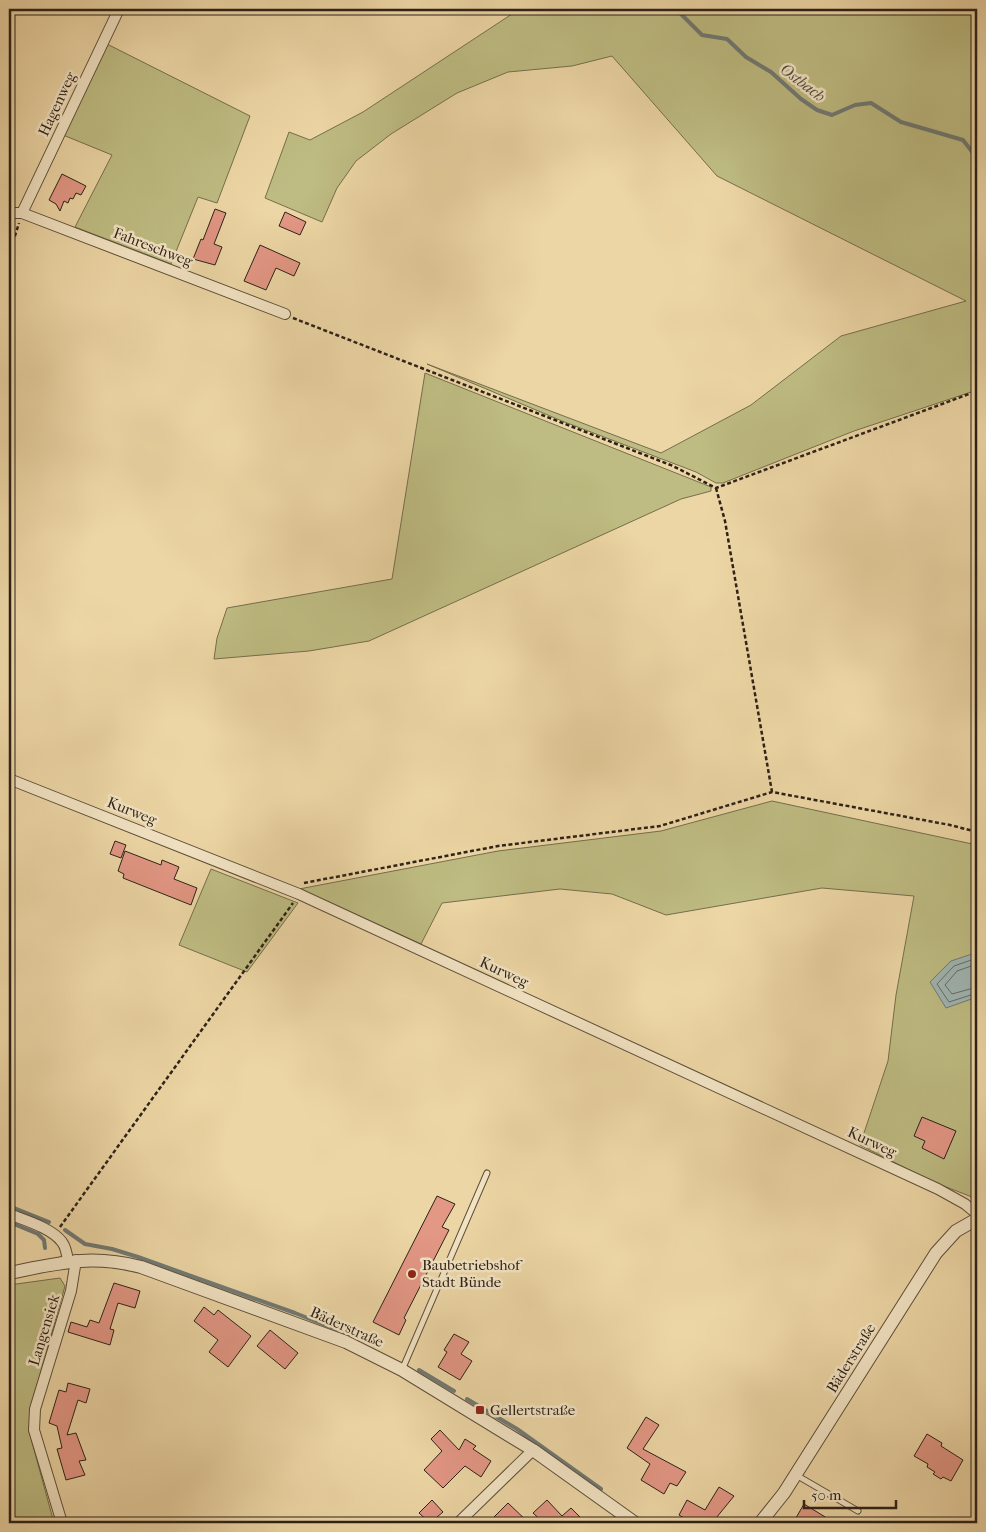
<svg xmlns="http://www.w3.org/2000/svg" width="986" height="1532" viewBox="0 0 986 1532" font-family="'IM FELL French Canon',serif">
	<rect width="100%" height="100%" fill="#edd6a5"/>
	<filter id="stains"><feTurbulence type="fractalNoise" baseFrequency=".004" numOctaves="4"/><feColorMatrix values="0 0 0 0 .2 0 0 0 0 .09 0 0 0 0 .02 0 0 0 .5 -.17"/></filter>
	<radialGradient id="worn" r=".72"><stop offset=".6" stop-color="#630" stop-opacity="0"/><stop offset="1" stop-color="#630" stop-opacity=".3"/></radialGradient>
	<path fill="#bebc82" stroke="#756e4d" d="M511,9H977V390L854,431L723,483H716L696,472L562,421L427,364L661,453L751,405L841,336L966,301L717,176L612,56L572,66L508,72L457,93L391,134L356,161L337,188L322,222L265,198L289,132L310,140L363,112L515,12Z
		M107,44L250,116L217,203L198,197L171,264L75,227L112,155L63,135Z
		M425,373L711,487V491L681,499L369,641L309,651L214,659L217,638L227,608L392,579Z
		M772,801L977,845V1199L931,1181L860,1145L888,1061L896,995L914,896L822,888L666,915L612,894L560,889L442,903L421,944L299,889L498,851L661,831Z
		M211,869L298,903L247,972L179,945Z
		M60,1278L65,1286L31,1407L29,1431L54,1523H9V1285Z"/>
	<path fill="#9fb6b3" stroke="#717a75" d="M975,953L977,955V997L946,1008L930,982L951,961Z"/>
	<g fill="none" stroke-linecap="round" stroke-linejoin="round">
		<path stroke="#666c66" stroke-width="1" d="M977,958L954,966L937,984L949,1002L977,993
			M977,964L957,971L945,985L952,994L977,987"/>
		<path stroke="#717a75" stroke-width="4" d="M676,9L702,35L727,39L746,57L771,72L801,99L817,110L832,115L855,105L871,103L901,122L963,140L977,158
			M9,1206L49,1222
			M9,1222L38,1234L44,1240L45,1248
			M65,1230L85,1244L112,1249L138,1257L295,1313L355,1337
			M419,1370L454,1391
			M467,1399L517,1429L601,1489"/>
	</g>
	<path fill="#e39785" stroke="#2c2118" d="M62,174L86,186L81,195L76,193L73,199L70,198L68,203L64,201L60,211L56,204L49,200Z
		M215,209L226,213L214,244L222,247L215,265L193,259L201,239L203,240Z
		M285,212L306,222L300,235L279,226Z
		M260,245L300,263L294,276L276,268L266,290L244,281Z
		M115,841L126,845L121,858L110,854Z
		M125,851L161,865L162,860L179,867L174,879L197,888L191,905L123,878L124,874L118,871Z
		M922,1117L956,1131L944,1159L922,1148L925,1141L914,1136Z
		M437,1196L455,1204L442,1227L449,1230L404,1318L406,1320L399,1335L373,1322Z
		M114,1283L140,1291L135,1308L118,1303L110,1329L114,1330L110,1345L68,1332L71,1322L87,1327L90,1320L99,1323Z
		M204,1307L214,1315L218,1310L251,1336L228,1367L209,1352L218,1340L194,1321Z
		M270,1330L298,1353L285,1369L257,1346Z
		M454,1334L469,1342L461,1354L472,1361L460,1380L438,1367L447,1352L444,1350Z
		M68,1383L90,1389L86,1403L78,1400L67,1435L76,1433L86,1460L79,1461L85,1475L66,1480L57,1449L62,1448L57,1426L49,1423L59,1390L66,1392Z
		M646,1417L659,1425L643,1449L686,1472L677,1486L670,1483L664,1494L641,1480L650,1464L627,1448Z
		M440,1430L459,1450L465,1439L476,1446L473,1449L491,1461L481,1477L465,1466L443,1488L424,1470L442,1451L431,1439Z
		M927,1434L942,1443L941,1446L963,1460L951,1481L943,1477L941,1479L933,1474L935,1472L927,1467L928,1464L914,1456Z
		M719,1487L734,1496L712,1523H692L679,1515L687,1500L705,1510Z
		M432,1500L443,1512L430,1523L419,1513Z
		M547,1500L562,1516L571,1508L586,1523H544L533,1513Z
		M508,1503L529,1523H488Z
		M804,1504L835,1523H793Z"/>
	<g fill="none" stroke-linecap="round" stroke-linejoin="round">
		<g stroke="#5c4e3b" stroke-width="7">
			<path id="service" d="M402,1370L487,1173
				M796,1475L858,1511"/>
		</g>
		<g stroke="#5c4e3b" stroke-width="12">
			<path id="minor" d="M9,213H22L285,314
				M22,213L119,9
				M9,779L299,894L938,1189L965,1204L977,1214
				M9,1214C24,1220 52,1228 62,1242C66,1247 67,1254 68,1261
				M62,1523L34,1430L35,1409L71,1291L76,1260
				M458,1523L533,1450"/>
		</g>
		<g stroke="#5c4e3b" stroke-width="14">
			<path id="tertiary" d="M9,1273C59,1263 90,1254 141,1267L346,1342L402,1370L533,1450L635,1523
				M760,1523L784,1493L936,1253L956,1231L977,1219"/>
		</g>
		<path stroke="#2c2118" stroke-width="2.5" stroke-dasharray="4 2.5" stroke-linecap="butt" d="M9,255L19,223
			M293,318L673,466L716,488L977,391
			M716,488L725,521L772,792
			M304,883L498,846L660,826L772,792L950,825L977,832
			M60,1227L293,903"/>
		<use href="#service" stroke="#f3e4c4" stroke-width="5"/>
		<use href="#minor" stroke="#f3e4c4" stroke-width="10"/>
		<use href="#tertiary" stroke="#f3e4c4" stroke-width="12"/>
	</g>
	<g fill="#8f2418" stroke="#f3e4c4" stroke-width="2">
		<circle cx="412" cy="1274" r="5"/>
		<rect x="475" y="1405" width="10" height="10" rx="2.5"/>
	</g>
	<g text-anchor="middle" stroke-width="5" stroke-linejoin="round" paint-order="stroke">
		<g font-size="15" fill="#2c2118" stroke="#f3e4c4">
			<text transform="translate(57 104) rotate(-65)" y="5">Hagenweg</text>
			<text transform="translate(153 247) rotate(21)" y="5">Fahreschweg</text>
			<text transform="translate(132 811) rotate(22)" y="5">Kurweg</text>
			<text transform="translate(504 972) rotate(25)" y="5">Kurweg</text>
			<text transform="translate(872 1142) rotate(25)" y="5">Kurweg</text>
			<text transform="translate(347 1327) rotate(24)" y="5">Bäderstraße</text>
			<text transform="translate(44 1330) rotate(-73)" y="5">Langensiek</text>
			<text transform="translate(851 1358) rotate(-58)" y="5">Bäderstraße</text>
		</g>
		<g font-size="15" fill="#2c2118" stroke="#f3e4c4" text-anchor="start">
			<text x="422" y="1270">Baubetriebshof<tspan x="422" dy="17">Stadt Bünde</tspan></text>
			<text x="490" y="1415">Gellertstraße</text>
		</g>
		<g font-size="16" font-style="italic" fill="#4e4e46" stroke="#f3e4c4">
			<text transform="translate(803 82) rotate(37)" y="6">Ostbach</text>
		</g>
	</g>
	<rect width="986" height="1532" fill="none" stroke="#edd6a5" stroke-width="30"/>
	<rect x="10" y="10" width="966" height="1512" fill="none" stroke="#2c2118" stroke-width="2.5"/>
	<rect x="15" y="15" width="956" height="1502" fill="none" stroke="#2c2118"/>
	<path d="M804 1500v8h92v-8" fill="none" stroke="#2c2118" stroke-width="2.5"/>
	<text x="811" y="1500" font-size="15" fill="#2c2118" stroke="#f3e4c4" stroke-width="4" paint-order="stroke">50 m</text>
	<rect width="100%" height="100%" filter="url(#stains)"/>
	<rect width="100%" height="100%" fill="url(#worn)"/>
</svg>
